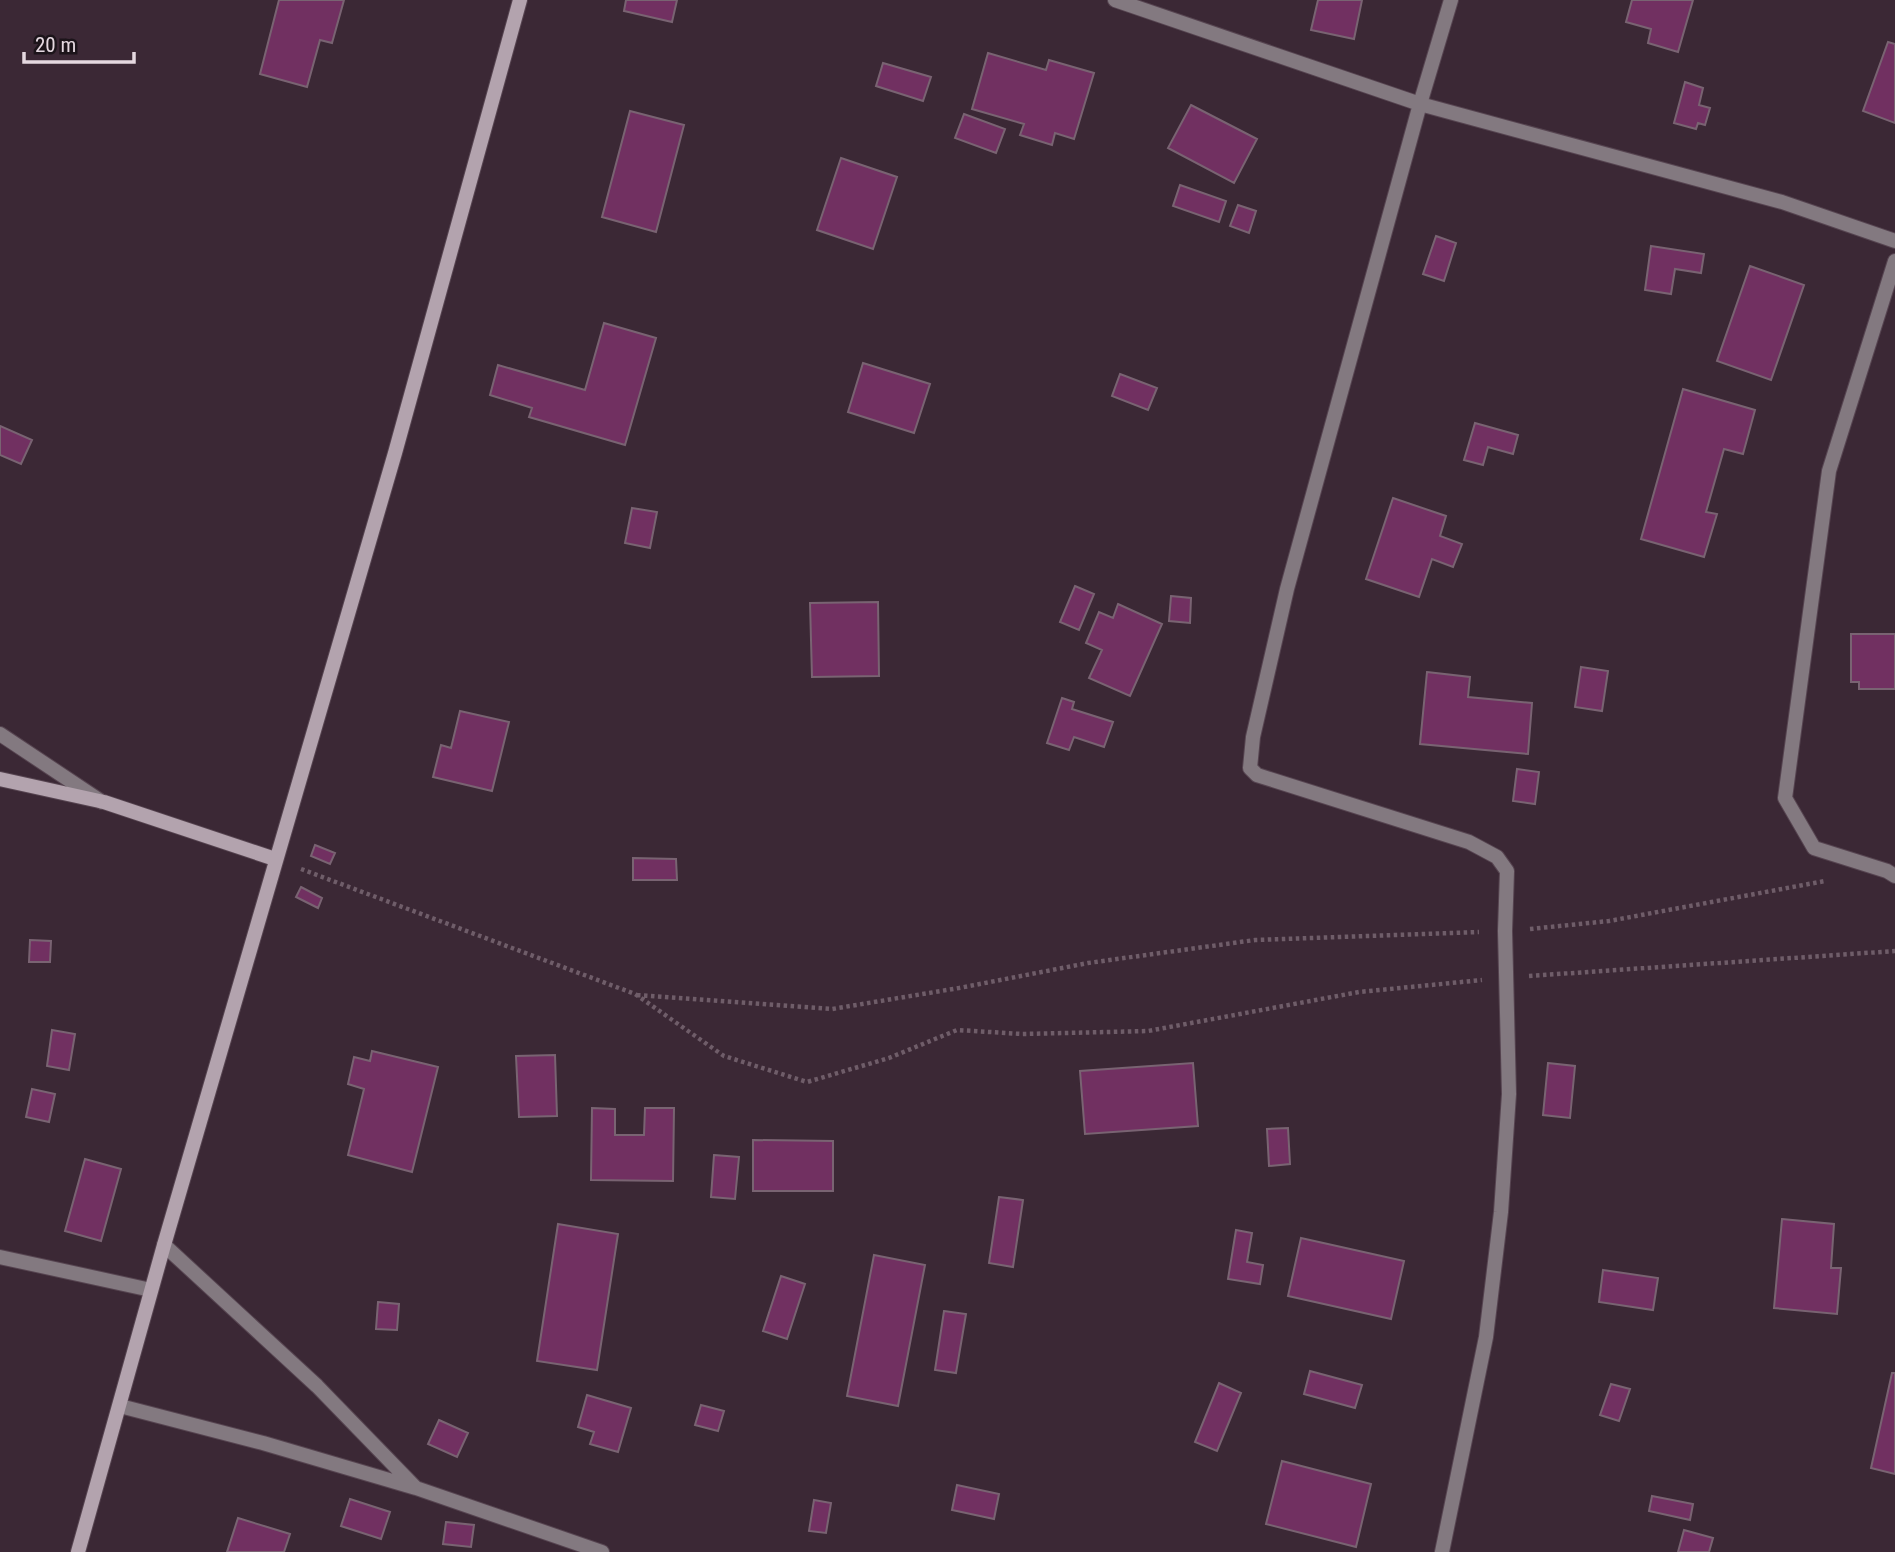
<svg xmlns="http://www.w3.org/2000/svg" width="1895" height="1552" viewBox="0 0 1895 1552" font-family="'Roboto Condensed',sans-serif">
	<rect width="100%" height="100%" fill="#3b2835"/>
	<path fill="#713061" stroke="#796372" stroke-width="2" d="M279,0H344L332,43L320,40L307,87L260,74Z
		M626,0H677L672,22L624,11Z
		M1318,0H1362L1354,39L1311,30Z
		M1632,0H1693L1678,52L1648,43L1651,29L1626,22Z
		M1888,42L1895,44V123L1863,111Z
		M988,53L1046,70L1049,60L1094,73L1074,139L1055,133L1052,145L1020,135L1024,124L972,109Z
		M883,63L931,77L923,101L876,86Z
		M1685,82L1703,88L1699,105L1710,108L1705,125L1698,123L1696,129L1674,123Z
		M1191,105L1257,139L1234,183L1168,148Z
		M630,111L684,125L656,232L602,217Z
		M964,114L1005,129L996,153L955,138Z
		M841,158L897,177L873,249L817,230Z
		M1180,185L1226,201L1219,222L1173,206Z
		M1238,205L1256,211L1249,233L1230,226Z
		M1436,236L1456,243L1444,281L1423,274Z
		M1651,246L1704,254L1701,273L1675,269L1671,294L1645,290Z
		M1750,266L1804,285L1771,380L1717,361Z
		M604,323L656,338L625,445L529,417L532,408L490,395L498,365L585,390Z
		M863,363L930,384L914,433L848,412Z
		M1120,374L1157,388L1148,410L1112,396Z
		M1683,389L1755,410L1743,454L1724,449L1706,512L1717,514L1704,557L1641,539Z
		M1475,423L1518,435L1513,454L1488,447L1483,465L1464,460Z
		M0,426L32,440L21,464L0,455Z
		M1393,498L1446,516L1440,536L1462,544L1453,567L1432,559L1419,597L1366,579Z
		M632,508L657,512L650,548L625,543Z
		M1075,586L1094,594L1079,630L1060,622Z
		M1171,596L1191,598L1190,623L1169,621Z
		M878,602L879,676L812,677L810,603Z
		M1118,604L1162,624L1130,696L1089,678L1102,650L1086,643L1099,612L1113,618Z
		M1851,634H1895V689H1859V682H1851Z
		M1581,667L1608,671L1602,711L1575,707Z
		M1427,672L1470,677L1468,697L1532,703L1528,754L1420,744Z
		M1062,698L1074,702L1072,709L1113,722L1104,747L1074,737L1069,750L1047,743Z
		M460,711L509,722L492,791L433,777L441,745L451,748Z
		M1517,769L1539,772L1535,804L1513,801Z
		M315,845L335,853L330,864L311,856Z
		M633,858L676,859L677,880H633Z
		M301,887L322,898L318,908L296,897Z
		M30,940L51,941L50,962H29Z
		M52,1030L75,1034L69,1070L47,1066Z
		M372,1051L438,1067L412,1172L348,1155L364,1089L348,1084L354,1057L370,1061Z
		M555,1055L557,1116L519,1117L516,1056Z
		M1193,1063L1198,1126L1085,1134L1080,1071Z
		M1548,1063L1575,1066L1570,1118L1543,1115Z
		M32,1089L55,1094L49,1122L26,1117Z
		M592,1108L615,1109V1135H644L645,1108H674L673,1181L591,1180Z
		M1288,1128L1290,1164L1269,1166L1267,1129Z
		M753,1140L833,1141V1191H753Z
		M714,1155L739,1157L735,1199L711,1197Z
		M85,1159L121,1169L101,1241L65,1231Z
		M999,1197L1023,1200L1013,1267L989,1263Z
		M1782,1219L1834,1224L1831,1268H1841L1837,1314L1774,1308Z
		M558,1224L618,1234L597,1370L537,1361Z
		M1236,1230L1252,1233L1247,1262L1263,1265L1260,1284L1228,1279Z
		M1301,1238L1404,1261L1391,1319L1288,1296Z
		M874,1255L925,1265L898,1406L847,1396Z
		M1603,1270L1658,1278L1653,1310L1599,1302Z
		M781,1276L805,1284L787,1339L763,1331Z
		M378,1302L399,1304L397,1330L376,1329Z
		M944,1311L966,1314L956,1373L935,1370Z
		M1310,1371L1362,1385L1355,1408L1304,1394Z
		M1892,1373H1895V1474L1871,1468Z
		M1219,1383L1241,1393L1217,1451L1195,1442Z
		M1611,1384L1630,1389L1619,1421L1600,1415Z
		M587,1395L631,1408L618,1452L590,1444L594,1432L578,1427Z
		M701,1405L724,1411L718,1431L695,1425Z
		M439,1420L468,1433L457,1457L428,1444Z
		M1282,1461L1371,1484L1356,1547L1266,1524Z
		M957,1485L999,1494L994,1519L952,1510Z
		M1652,1496L1693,1504L1690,1520L1649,1511Z
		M350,1499L390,1512L381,1539L341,1526Z
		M814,1500L831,1503L826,1533L809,1531Z
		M238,1518L290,1534L284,1552H227Z
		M446,1522L474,1525L471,1547L443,1544Z
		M1684,1530L1713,1538L1709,1552H1678Z"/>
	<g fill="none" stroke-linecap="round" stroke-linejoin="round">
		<g stroke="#564450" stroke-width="16">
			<path id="street" d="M1115,0L1420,104L1782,202L1895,241
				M1895,261L1829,471L1785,798L1814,848L1887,871L1895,876
				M0,734L102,802
				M164,1245L317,1386L415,1487
				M0,1257L151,1290
				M120,1406L263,1443L416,1488L602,1552
				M1442,1552L1486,1337L1501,1212L1509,1094L1505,931L1507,871L1497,857L1469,842L1257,775L1250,768L1253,737L1287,589L1420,104L1451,0"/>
		</g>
		<g stroke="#564450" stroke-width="16">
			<path id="secondary" d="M0,779L104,802L275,859
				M78,1552L164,1245L395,453L520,0"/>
		</g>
		<path stroke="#6f5d69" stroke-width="4.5" stroke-dasharray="3.5 3.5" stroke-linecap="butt" d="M301,869L635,994L724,1056L807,1082L889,1058L957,1030L1022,1034L1148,1031L1359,992L1482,980
			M1530,929L1609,921L1825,881
			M1529,976L1895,951
			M637,995L832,1009L959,988L1088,963L1255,940L1479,932"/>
		<use href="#street" stroke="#837980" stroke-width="14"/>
		<use href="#secondary" stroke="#b3a3ae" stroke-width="14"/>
	</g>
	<path d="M24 52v10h110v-10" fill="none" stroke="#e5d8e0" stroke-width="3.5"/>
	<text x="35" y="52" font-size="21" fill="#e5d8e0" stroke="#1c141a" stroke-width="5" paint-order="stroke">20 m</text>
</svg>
